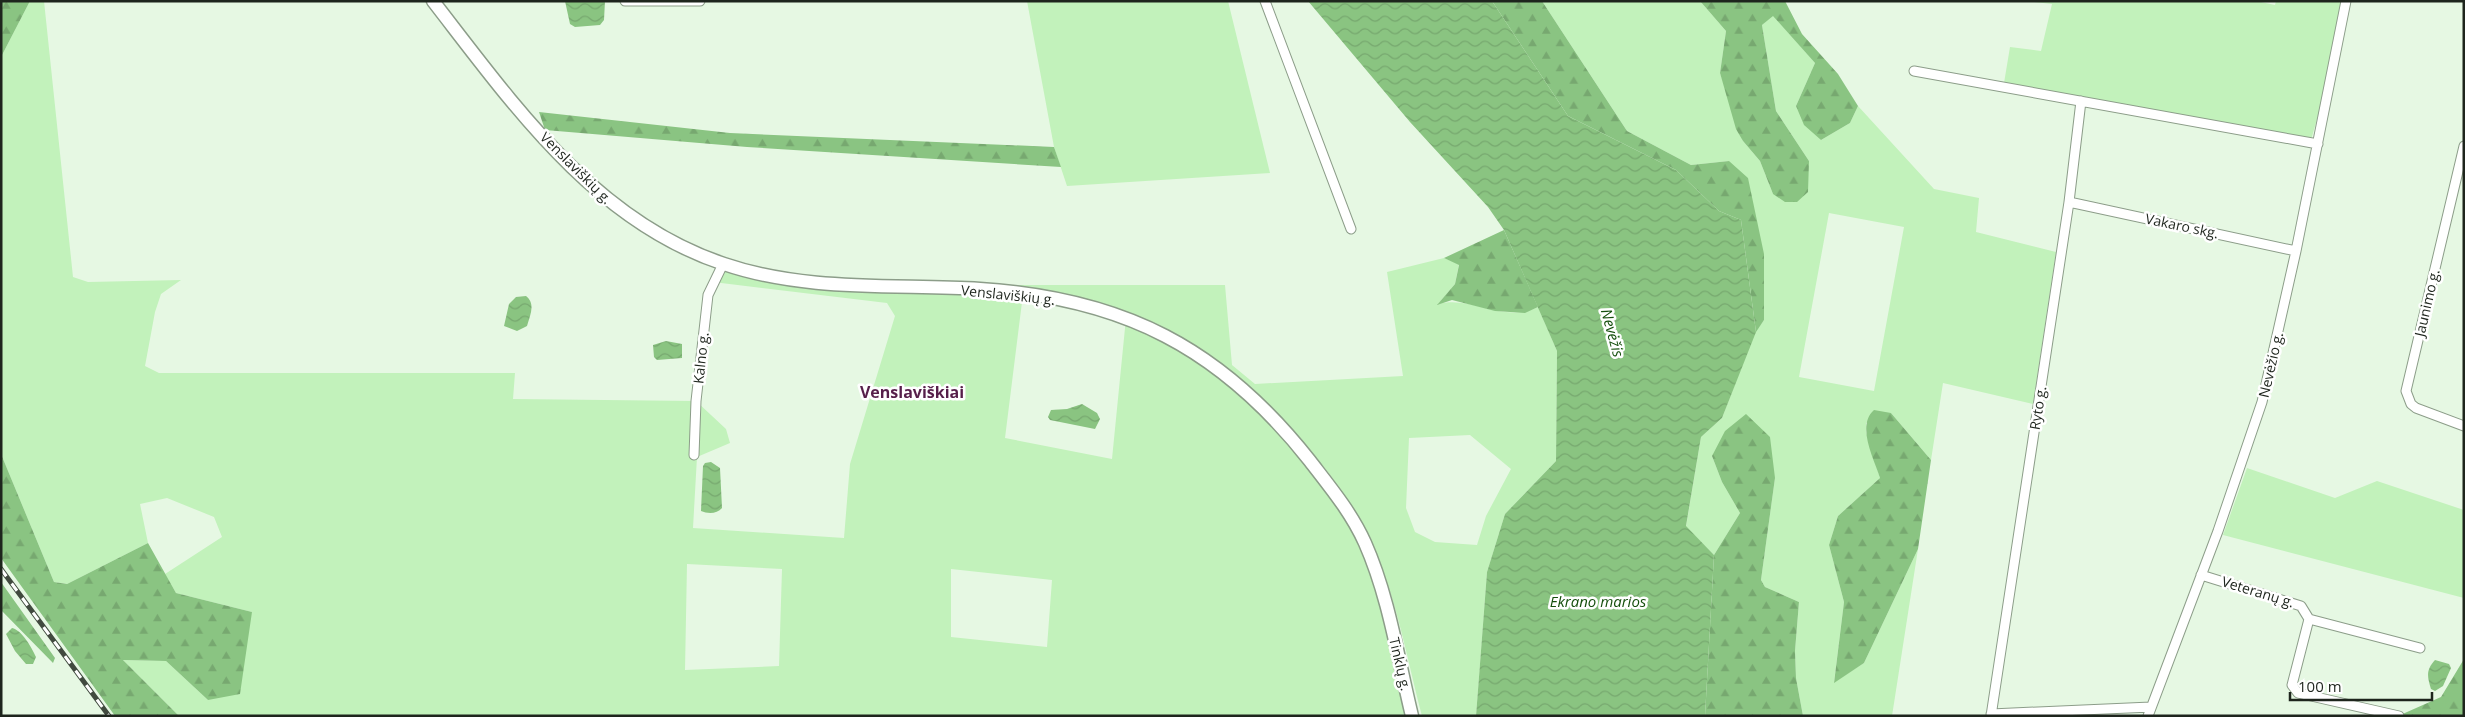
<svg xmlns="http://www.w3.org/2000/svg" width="2465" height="717" viewBox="0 0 2465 717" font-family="'Open Sans',sans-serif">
	<defs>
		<pattern id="forest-firs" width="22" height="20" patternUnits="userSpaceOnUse" patternTransform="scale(1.25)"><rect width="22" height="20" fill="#8ac482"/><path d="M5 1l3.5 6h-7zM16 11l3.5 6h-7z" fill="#77a870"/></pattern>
		<pattern id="water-waves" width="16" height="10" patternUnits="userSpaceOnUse" patternTransform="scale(1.25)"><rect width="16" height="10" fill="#8ac481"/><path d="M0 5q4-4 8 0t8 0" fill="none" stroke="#77a86f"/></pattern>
	</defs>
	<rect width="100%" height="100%" fill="#e6f8e3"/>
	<path fill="#c2f2bb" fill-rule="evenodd" d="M30,1H44L73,277L88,282L181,280L161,294L155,312L145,366L159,373H515L513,399L696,401L726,429L730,443L697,457L693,528L844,538L850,464L895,316L887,303L713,282L723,264L769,276L1023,294L1005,438L1112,459L1126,318L1149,327L1270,414L1364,540L1409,716H179L123,660L166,661L208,700L252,612L176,593L165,574L222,537L214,517L167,498L140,504L148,543L67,584L54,582L1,454V57ZM687,564L782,569L779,666L685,670ZM951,569L1052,580L1047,647L951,637Z
		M1027,1H1228L1270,173L1067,186L1054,147Z
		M1542,1H1700L1726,31L1720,73L1743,141L1760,161L1773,194L1809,161L1776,111L1762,25L1773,15L1815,63L1796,106L1821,140L1850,123L1858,106L1934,189L1979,198L1976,232L2056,252L2033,404L1943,383L1931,460L1891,413L1866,423V432L1880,478L1838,516L1829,545L1844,602L1834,682L1864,663L1918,549L1892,716H1803L1796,678L1795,651L1799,602L1765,587L1761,580L1775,478L1712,456L1722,482L1740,513L1714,555L1686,527L1701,437L1722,418L1755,332L1764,320L1729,161L1691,165L1627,131ZM1829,213L1904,227L1874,391L1799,377Z
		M2026,1H2256L2275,5L2276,1H2346L2343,17L2338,20L2323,98L2311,140L2004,83L2010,47L2041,51L2052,4Z
		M1444,258L1459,264L1455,284L1438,304C1472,295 1503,324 1538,307L1557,351L1556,461L1505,514L1487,572L1476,716H1422C1406,655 1395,588 1366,531C1348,496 1324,466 1298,436C1232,362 1160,316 1063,294C1042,289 1020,288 999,285H1225L1232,365L1255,384L1403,376L1387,272ZM1470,435L1511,469L1486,516L1477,545L1435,542L1415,532L1406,508L1409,438Z
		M2247,468L2335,498L2377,481L2464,510V598L2223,535Z"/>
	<path fill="url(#forest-firs)" d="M1,1H30L1,57Z
		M1492,1H1542L1627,131L1691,165L1729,161L1748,178L1764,254V320L1756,332L1741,220L1719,211L1676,170L1568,116Z
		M1700,1H1785L1802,34L1838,74L1858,106L1850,123L1821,140L1804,125L1796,106L1815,63L1773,16L1762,25L1776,111L1809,161L1808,192L1797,202H1785L1773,194L1760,161L1743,141L1736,129L1720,73L1726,31Z
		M539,112L730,133L1054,147L1061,167L747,147L545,130Z
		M1504,230L1538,307L1525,313L1495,311L1452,300L1437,305L1455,284L1459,265L1444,258Z
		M1874,410L1891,413L1931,460L1918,549L1864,663L1834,683L1844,602L1829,545L1838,516L1880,478C1874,459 1856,426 1874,410Z
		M1746,414L1770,437L1775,478L1761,580L1765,587L1799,602L1795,651L1796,678L1803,716H1705L1714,555L1740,513L1722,482L1712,456L1725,431Z
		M1,454L54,582L67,584L148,543L176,593L252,612L240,694L208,700L166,661L123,660L179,716H115L1,558Z
		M1,582L55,658L53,663L1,610Z
		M2464,659V716H2398L2441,697Z"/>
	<path fill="url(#water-waves)" d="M565,1H605L604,20L600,25L575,27L570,24Z
		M1308,1H1492L1568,116L1676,170L1719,211L1741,220L1756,332L1722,418L1701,437L1686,526L1714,555L1705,716H1476L1487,572L1505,514L1556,461L1557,351L1504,230L1488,207L1410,122Z
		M526,296C536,304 530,315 527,326L517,331L504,326L509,304L516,297Z
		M666,341L682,344V358L657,360L654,357L653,345Z
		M1082,404L1097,413L1100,419L1095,429L1050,420L1048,417L1051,410L1067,409Z
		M711,462L720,468L722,508C717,514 708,514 701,511L703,466L705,463Z
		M12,628C22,630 32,648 36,657L33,664H26L15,651L6,634Z
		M2435,660L2449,664L2451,668L2443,686L2435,691L2431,689C2427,676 2426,670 2435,660Z"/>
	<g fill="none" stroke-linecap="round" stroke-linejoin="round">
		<g stroke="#8c9d89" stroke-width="11">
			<path id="minor" d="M625,1H700
				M1265,1L1351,229
				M1914,71L2318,144
				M2464,146L2406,391L2411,404L2416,408L2464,426
				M2069,202L2296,251
				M694,455L696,401L708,295L723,264
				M2201,575L2301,606L2309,619L2292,685L2298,693L2399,716
				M2309,619L2420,648
				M1991,714L2151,707
				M1991,716L2069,202L2081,101
				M2148,716L2218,531L2262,402L2296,251L2346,1"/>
		</g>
		<g stroke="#8c9d89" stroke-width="15">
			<path id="secondary" d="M433,1C513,104 594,221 724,264C806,292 895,284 980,289C1123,298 1221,348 1310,461C1330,487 1351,512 1365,543C1389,597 1398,659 1412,716"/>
		</g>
		<use href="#minor" stroke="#fff" stroke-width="9"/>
		<use href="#secondary" stroke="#fff" stroke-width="12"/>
		<g stroke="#414a3f" stroke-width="5">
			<path id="rail" d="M1,569L109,716"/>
		</g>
		<use href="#rail" stroke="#fff" stroke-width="3" stroke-dasharray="9" stroke-linecap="butt"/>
	</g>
	<g text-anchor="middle" stroke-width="5" stroke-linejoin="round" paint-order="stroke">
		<g font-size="14" fill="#1e251d" stroke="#fff">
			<text transform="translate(576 168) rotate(45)" y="5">Venslaviškių g.</text>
			<text transform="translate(2182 226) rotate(12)" y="5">Vakaro skg.</text>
			<text transform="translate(1008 295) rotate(6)" y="5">Venslaviškių g.</text>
			<text transform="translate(2427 303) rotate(-77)" y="5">Jaunimo g.</text>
			<text transform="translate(701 358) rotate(-84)" y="5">Kalno g.</text>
			<text transform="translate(2271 365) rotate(-77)" y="5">Nevėžio g.</text>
			<text transform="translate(2038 408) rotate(-81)" y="5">Ryto g.</text>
			<text transform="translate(2258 592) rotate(17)" y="5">Veteranų g.</text>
			<text transform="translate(1400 664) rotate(77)" y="5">Tinklų g.</text>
		</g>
		<g font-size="15" font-style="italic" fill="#154f0d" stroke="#fff">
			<text transform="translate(1612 333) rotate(75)" y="5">Nevėžis</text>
			<text x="1598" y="607">Ekrano marios</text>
		</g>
		<g font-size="16" font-weight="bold" fill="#561f4a" stroke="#fff">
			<text x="912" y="398">Venslaviškiai</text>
		</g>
	</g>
	<rect width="2465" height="717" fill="none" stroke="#1e251d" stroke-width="5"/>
	<path d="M2290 692v8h142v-8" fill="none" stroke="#1e251d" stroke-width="2.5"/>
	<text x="2298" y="692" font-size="15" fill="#1e251d" stroke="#ffffff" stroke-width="4" paint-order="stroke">100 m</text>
</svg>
